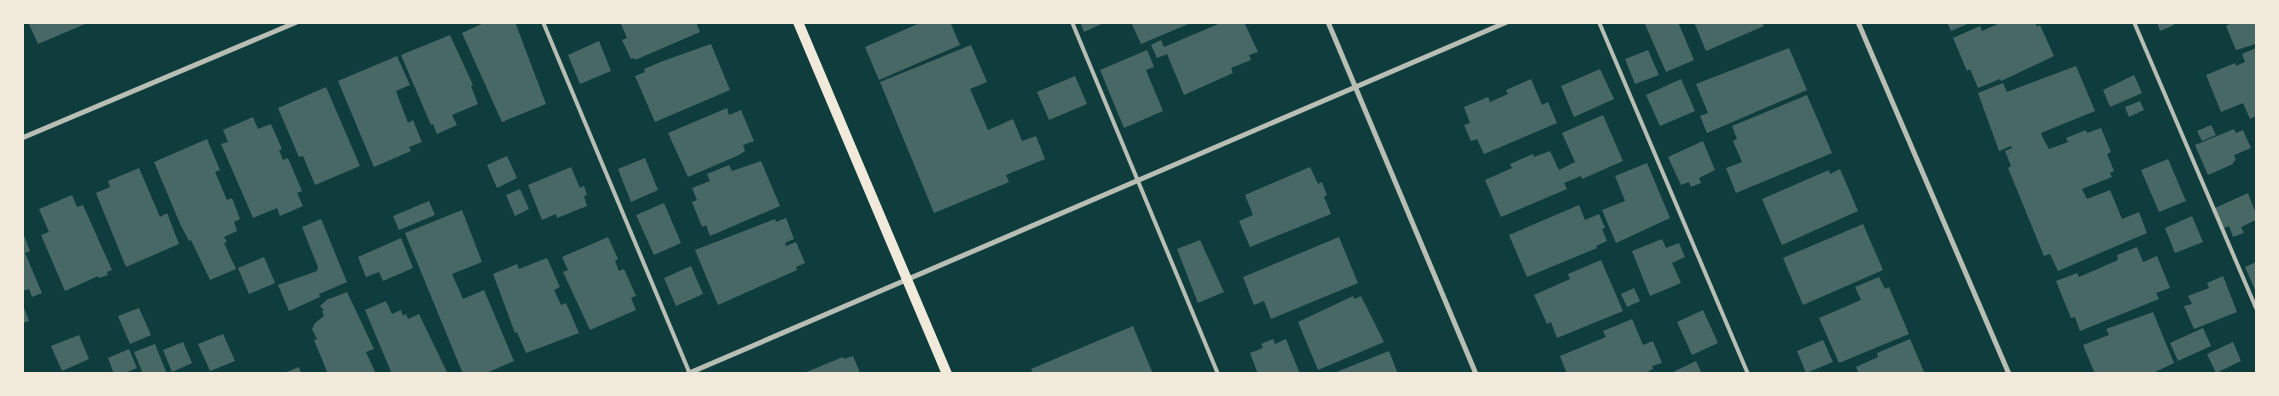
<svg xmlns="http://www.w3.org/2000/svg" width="2279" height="396" viewBox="0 0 2279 396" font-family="'Noto Sans',sans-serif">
	<rect width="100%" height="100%" fill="#0f3d3e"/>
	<path fill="#486865" d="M28,22H84L85,24L38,44Z
		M486,22H515L546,104L502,122L462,33Z
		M620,22H696L700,32L635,60V58L631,59L622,40L627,38Z
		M922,22H950L960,45L879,80L865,47Z
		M1080,22H1106L1084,32Z
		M1131,22H1193L1141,44Z
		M1223,22H1244L1258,52L1249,55L1251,60L1231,68L1233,73L1184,95L1167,54L1157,58L1151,45L1161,40L1164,47Z
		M1644,22H1678L1694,60L1666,72Z
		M1694,22H1762L1764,26L1706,51Z
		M1947,22H1970V23L1951,31Z
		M2002,22H2035L2037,27L2040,25L2054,56L2001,81L2000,79L1978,88L1970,69L1967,71L1953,38L1980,26L1982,31Z
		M2157,22H2173L2174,25L2160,31Z
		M2233,22H2256V44L2236,50L2226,26Z
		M450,35L473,85L471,86L478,104L452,115L457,125L437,134L433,124L431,125L401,55Z
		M599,41L611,71L580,84L568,55Z
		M711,44L730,90L655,122L635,76L645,72L644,69L663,61Z
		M971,45L987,82L970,89L988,130L1013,119L1022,141L1036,136L1045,159L1006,175L1009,182L934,213L880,82Z
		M1789,48L1807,90L1707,133L1700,116L1708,113L1696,84Z
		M2256,48V116L2250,119L2243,103L2221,112L2206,75L2235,63L2236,66L2245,62L2242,54Z
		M1147,50L1154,67L1146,70L1163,111L1124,128L1100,70Z
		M1648,50L1659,75L1635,84L1625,59Z
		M397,56L410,85L396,91L408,123L413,120L422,142L409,147L411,151L374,167L338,81Z
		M2076,66L2095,111L2041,133L2042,136L2049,149L2068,142L2066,138L2086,130L2087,133L2101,128L2111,152L2107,154L2114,171L2110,173L2112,177L2082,189L2087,199L2110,190L2122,219L2139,212L2147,233L2058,271L2050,254L2044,256L2008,168L2011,166L2005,151L2012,148L2011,146L1999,151L1978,93L2003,83L2007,92Z
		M1600,69L1614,99L1574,117L1561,86Z
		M2134,75L2142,93L2110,107L2103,90Z
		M1075,76L1087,104L1049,120L1037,92Z
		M1531,79L1542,105L1548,102L1557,123L1484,154L1477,139L1471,141L1464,125L1470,123L1464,107L1488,97L1490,102L1508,94L1506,90Z
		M1681,79L1695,111L1660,126L1646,95Z
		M326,87L360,166L315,185L303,156L299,157L278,108Z
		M1807,95L1832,153L1736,193L1726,168L1742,162L1733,141L1737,139L1732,126Z
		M2140,101L2144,110L2129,117L2125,107Z
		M727,108L729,115L741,110L754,141L743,145L745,151L739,155L688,177L668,133Z
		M1603,115L1623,161L1582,179L1581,176L1564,183L1567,189L1501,217L1485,180L1512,168L1510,164L1533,154L1534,157L1550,151L1559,170L1575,162L1562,133Z
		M253,117L258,129L271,124L282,149L279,150L283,160L288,158L302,191L297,193L303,206L280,216L277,208L253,218L221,144L228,142L223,130Z
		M2211,125L2216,135L2202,141L2197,131Z
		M2234,129L2236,133L2243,130L2251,148L2234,155L2236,160L2233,162V164L2208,175L2195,145Z
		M207,139L220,170L215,172L227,200L232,198L240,219L234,222L237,231L224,237L227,242L224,243L236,269L210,280L191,240L189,241L181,226L154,162Z
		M1703,141L1715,170L1699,178L1701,183L1691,187L1689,182L1681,185L1668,157Z
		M507,156L517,178L497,188L487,165Z
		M645,158L658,190L631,202L618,169Z
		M2168,159L2186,201L2159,212L2141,170Z
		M761,161L780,206L710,236L706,225L702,227L692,202L697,200L692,188L710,181L707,174L729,165L732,171Z
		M1647,163L1670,218L1616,243L1602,210L1625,201L1615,176Z
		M571,167L580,188L584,186L587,195L584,196L587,206L557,218L556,214L542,220L528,185Z
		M1310,167L1318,184L1322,182L1327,195L1324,197L1331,214L1250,247L1239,221L1253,215L1245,195Z
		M139,168L160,217L167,213L179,244L126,267L96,193L110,187L108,181Z
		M1840,169L1858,211L1782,245L1762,199L1829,170L1830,174Z
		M520,189L529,209L515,216L506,195Z
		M2248,193L2256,214V220L2241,227L2244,233L2233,237L2229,226L2224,228L2215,208Z
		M72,195L77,207L83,205L112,270L107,272L108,275L99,278L98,276L65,291L41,235L49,232L39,209Z
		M429,201L435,215L399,230L393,216Z
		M664,203L681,243L654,255L636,215Z
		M1579,205L1585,220L1599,214L1605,228L1602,229L1607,241L1596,246L1597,248L1527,277L1509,235Z
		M462,210L482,262L452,274L463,299L484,290L514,361L484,374H463L405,233Z
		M2192,216L2203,242L2175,253L2165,228Z
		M786,218L794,239L785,243L786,246L796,242L805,263L796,267L797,270L718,305L695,250L775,219L776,222Z
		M321,219L347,282L319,294L320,297L289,311L278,285L317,271L318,267L302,227Z
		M1863,224L1883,270L1803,305L1783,258Z
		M23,233L30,251L25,253L42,293L32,297L29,289L22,291Z
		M608,237L618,259L615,261L619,271L624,269L636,296L631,298L636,310L590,330L563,272L568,270L562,257Z
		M1339,237L1358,283L1271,319L1264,301L1254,305L1243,277Z
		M401,238L413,268L383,281L379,272L366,277L358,257Z
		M1662,239L1666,248L1679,243L1685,257L1672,263L1681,283L1650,296L1632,251Z
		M1200,240L1224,292L1198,303L1177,249Z
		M2137,247L2143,262L2157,256L2170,288L2156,293L2159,299L2080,331L2075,317L2071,318L2056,281L2077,273L2079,277L2118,260L2117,255Z
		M264,257L275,283L249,294L238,268Z
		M547,258L560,287L554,290L561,305L566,303L579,333L526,353L517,332L515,333L493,274L517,264L519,269Z
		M1601,260L1623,311L1557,338L1551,322L1547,324L1534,295L1570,279L1568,274Z
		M2256,262V292L2245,267Z
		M691,266L703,294L676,306L664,278Z
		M2223,276L2237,312L2194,329L2184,306L2192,304L2188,296L2209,288L2207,283Z
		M1879,277L1885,289L1889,287L1909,334L1839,363L1819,318L1861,300L1855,287Z
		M1634,288L1640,301L1627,307L1621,294Z
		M347,292L374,349L366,352L376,374H328L314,340L317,339L312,329L315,323L324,316L322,311L324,310L320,306L329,298V299Z
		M1353,296L1354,299L1361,296L1384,342L1318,370L1298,322Z
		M386,301L392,314L401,310L403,316L406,314L408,319L419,314L447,372L392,374L365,310Z
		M23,305L29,321L23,323Z
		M139,308L151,335L130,344L118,316Z
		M1703,310L1718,343L1692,355L1677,322Z
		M2153,312L2174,363L2151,374H2095L2083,345L2109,335L2106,329Z
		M1632,319L1643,345L1653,341L1662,363L1652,366L1653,369L1644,374H1567L1560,356L1606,337L1603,331Z
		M1133,326L1153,374H1033L1031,369Z
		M2203,328L2211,346L2178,361L2170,343Z
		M223,334L235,361L210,371L198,344Z
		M79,335L89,359L62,371L51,346Z
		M1273,339L1275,344L1286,339L1300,374H1258L1250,353L1263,348L1261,344Z
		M1910,339L1925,374H1859L1856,367L1878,357L1877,353Z
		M1823,340L1833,362L1806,373L1797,351Z
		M183,342L192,363L172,372L163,350Z
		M2233,342L2241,361L2216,373L2207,354Z
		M155,344L167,374H143L134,352Z
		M129,349L137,368L122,374H114L108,358Z
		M1389,351L1398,374H1334V373Z
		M853,356L860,373H804L843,357L844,359Z
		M1696,361L1702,374H1669Z
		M299,367L301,373H284Z"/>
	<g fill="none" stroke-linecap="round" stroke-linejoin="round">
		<path stroke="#b8beb3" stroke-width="4" d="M543,22L690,374
			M1072,22L1218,374
			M1599,22L1748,374
			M2134,22L2256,308"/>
		<path stroke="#b8beb3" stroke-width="5" d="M1328,22L1476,374
			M1858,22L2009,374
			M22,138L297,22
			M687,374L1507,22"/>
		<path stroke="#f1e9da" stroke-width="10" d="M798,22L947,374"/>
	</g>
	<rect width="2279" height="396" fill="none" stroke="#f1e9da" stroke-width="48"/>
</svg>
